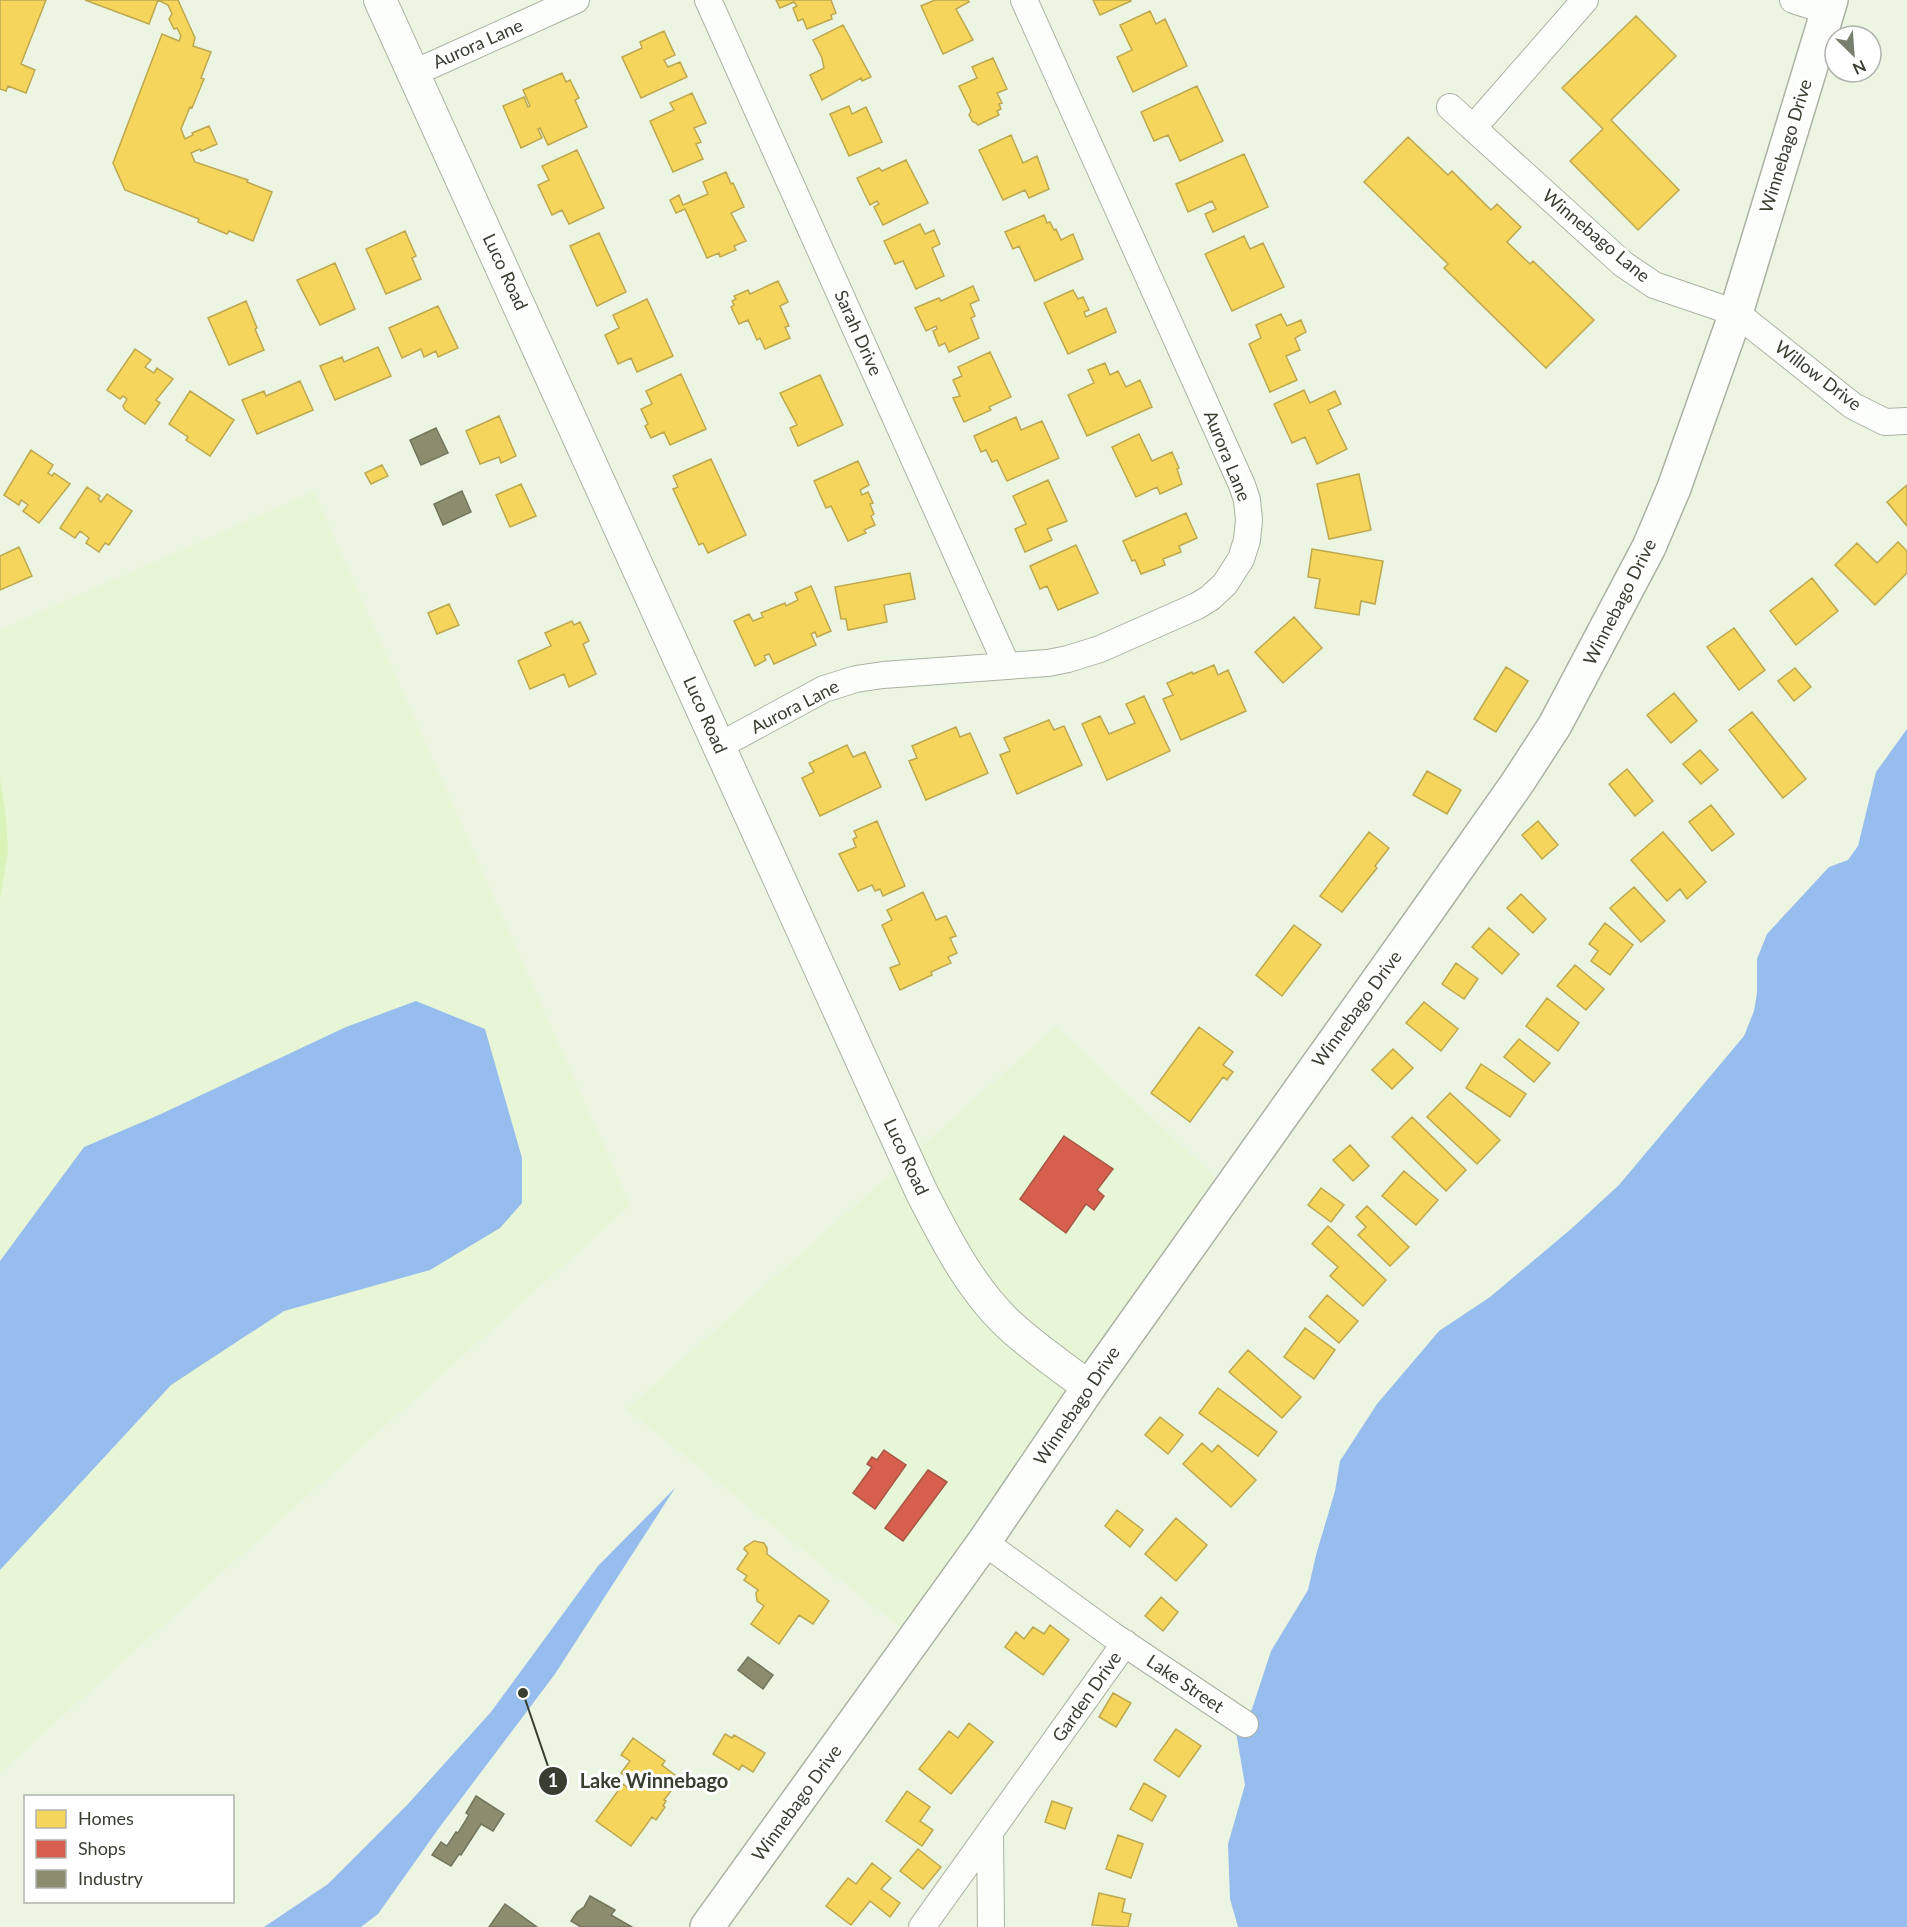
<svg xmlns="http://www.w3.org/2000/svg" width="1907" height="1927" viewBox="0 0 1907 1927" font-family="Lato,sans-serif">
	<rect width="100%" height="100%" fill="#ecf5e2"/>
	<path fill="#e6f6d6" d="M314,492L630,1205L0,1772V630Z
		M1056,1027L1228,1190L915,1639L627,1409Z"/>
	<path fill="#d9f3b9" d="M0,778L6,819L8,850L0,899Z"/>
	<path fill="#97bdee" d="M1907,729V1927H1238L1230,1899L1228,1844L1245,1785L1236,1732L1252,1709L1271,1651L1308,1590L1316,1555L1335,1491L1340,1461L1377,1404L1439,1331L1490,1297L1571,1229L1619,1185L1744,1036L1754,1011L1757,993V959L1767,934L1829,867L1848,860L1858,846L1876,772Z
		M416,1001L485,1029L522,1158V1203L500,1228L430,1270L284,1311L171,1385L0,1570V1261L84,1147L161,1114L346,1027Z
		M675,1488L555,1674L439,1828L378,1914L361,1927H264L328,1884L408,1804L491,1712L598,1566Z"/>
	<path fill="#f6d55c" stroke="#bda84f" stroke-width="1.5" d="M0,0H46L21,64L35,70L26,93L8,86L6,91L0,89Z
		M85,0H178L195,38L193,46L211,52L201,78L204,79L192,108L190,107L181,129L185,139L193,135L192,133L209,126L217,144L201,151L200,149L191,153L195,162L248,180L247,182L272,192L253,241L229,231L227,234L198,222L199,219L125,190L113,163L162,34L179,41L181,36L177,28L174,29L169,19L172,14L168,5L158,0L149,24Z
		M776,0H831L836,13L831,15L832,19L807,29L803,19L798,21L793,8L797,6L794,2L780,8Z
		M935,0H968L969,2L956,9L973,40L943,54L921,6Z
		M1093,0H1130L1131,1L1100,15Z
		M1150,11L1156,24L1165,19L1187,66L1133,92L1117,57L1132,50L1120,25Z
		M1636,16L1676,56L1611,120L1679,190L1638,230L1570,161L1603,129L1562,88Z
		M843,25L871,77L862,81L861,78L822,100L810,75L824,68L822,58L813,40Z
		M664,31L675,55L664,60L668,67L680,62L687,77L641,98L622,57L642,48L640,42Z
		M993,58L1007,89L997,93L1002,103L999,104L1001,109L997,111L999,115L978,125L976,123L973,122L969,115L971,111L959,86L977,78L972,67Z
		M562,73L566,82L570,80L579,98L575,100L587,127L548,145L540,128L538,129L542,138L521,148L503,106L524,97L528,107L530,106L523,90Z
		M1197,86L1223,141L1180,161L1168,135L1154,141L1141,112Z
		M692,93L706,123L694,128L701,142L696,144L703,159L673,172L650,121L674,110L670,103Z
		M849,106L852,114L866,107L882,142L849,156L830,114Z
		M1011,135L1023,163L1037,156L1049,189L1029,198L1025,190L1003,200L979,150Z
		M1408,137L1448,175L1452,171L1491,210L1497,204L1521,227L1507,242L1530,264L1533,261L1594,320L1546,368L1444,268L1448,264L1364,182Z
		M577,150L604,208L569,224L562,210L552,215L538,185L549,180L542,166Z
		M1244,154L1268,207L1213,232L1205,214L1216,209L1212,201L1188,212L1176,184Z
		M906,160L928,203L883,225L874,207L879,204L877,201L870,205L857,178L879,168L882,171Z
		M726,172L731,184L733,183L744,207L731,213L746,241L734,246L736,250L720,257L719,253L707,258L685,209L676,213L670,200L679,195L683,205L708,194L703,182Z
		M1044,215L1047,223L1050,222L1054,230L1056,229L1061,240L1073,234L1083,259L1035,281L1019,246L1013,249L1005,232Z
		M920,224L925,234L934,230L940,244L932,248L944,276L916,289L903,261L895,264L884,241Z
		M405,231L416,256L412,258L421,279L386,294L366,249Z
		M599,233L626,292L597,306L570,246Z
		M1244,236L1250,249L1263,243L1284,287L1232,311L1205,254Z
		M335,263L355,309L320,325L297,280Z
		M778,281L788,302L780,306L789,326L785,327L790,338L765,349L760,338L757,340L748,320L739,324L731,307L734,305L732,301L736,299L734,296L748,290L750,294Z
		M973,286L979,300L970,304L975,316L971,318L979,338L949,352L945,343L939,346L933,331L937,329L936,326L926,331L915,308L939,298L941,301Z
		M1073,290L1078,299L1083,297L1089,310L1084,312L1086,317L1106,308L1116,332L1068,354L1044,303Z
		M647,299L673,356L637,372L631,358L618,364L605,335L619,328L613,315Z
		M246,301L257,328L255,329L264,350L229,365L208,318Z
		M438,306L458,348L438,357L436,351L424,357L421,349L402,358L389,328Z
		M1281,314L1287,326L1301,320L1306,332L1295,338L1300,350L1286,356L1297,380L1270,392L1249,344L1261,338L1256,325Z
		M378,347L391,376L335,400L320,366L342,357L344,362Z
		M135,349L151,360L145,367L154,373L157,368L173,379L156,400L160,403L145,424L125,410L123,406L127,399L123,396L120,399L107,390Z
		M990,352L1011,397L989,407L991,410L964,422L953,398L960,396L953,380L962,376L958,367Z
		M1105,363L1110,375L1118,371L1126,387L1140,380L1152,407L1087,436L1068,395L1094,383L1088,370Z
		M681,374L706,429L670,445L664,432L651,438L645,426L648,424L641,409L652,404L646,391Z
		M820,375L843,425L798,446L790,428L797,425L780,393Z
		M300,381L313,410L257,434L242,400L264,391L266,396Z
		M1304,390L1310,403L1335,391L1341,404L1328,410L1347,449L1317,464L1305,437L1292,443L1274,404Z
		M190,391L234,420L210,456L186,440L188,437L169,424Z
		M499,416L516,456L501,463L499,457L480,464L466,431Z
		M1016,417L1021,430L1042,421L1059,458L1007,481L997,460L992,462L986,450L981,452L974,436Z
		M1139,434L1152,461L1172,452L1179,468L1177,469L1182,484L1160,494L1157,487L1136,497L1112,447Z
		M31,450L53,465L48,473L52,476L54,473L70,484L39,523L23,511L28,505L21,500L19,505L4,495Z
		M711,459L746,535L708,553L703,543L699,545L673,489L678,487L673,476Z
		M858,461L869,485L860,490L862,495L868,492L873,503L870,504L874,514L871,516L875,525L864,530L866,533L848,541L831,506L826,508L814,481Z
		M382,465L388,476L371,484L365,473Z
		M1359,474L1371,530L1329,539L1317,484Z
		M1048,480L1067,521L1047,529L1052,540L1025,552L1015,529L1026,524L1013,496Z
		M521,484L536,516L510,527L496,495Z
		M1907,485V526L1887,502Z
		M87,487L100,496L98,499L101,502L107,494L132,511L109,545L105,543L99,552L86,543L89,538L80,531L75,538L60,528Z
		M1186,513L1197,538L1179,546L1181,552L1163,559L1165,565L1141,574L1135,560L1132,561L1123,541Z
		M1898,542L1907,551V573L1875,605L1835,565L1857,543L1877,563Z
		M1076,545L1098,593L1058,610L1047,586L1040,589L1030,566Z
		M19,547L32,576L0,590V556Z
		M1312,549L1383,561L1375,604L1361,601L1359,615L1315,608L1320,579L1308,577Z
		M910,573L915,599L884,605L887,622L848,630L846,619H841L835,587Z
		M1812,578L1838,611L1796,645L1770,611Z
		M811,586L831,631L817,637L815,632L811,634L816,645L774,664L769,654L764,656L766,660L755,666L734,621L749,614L753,621L763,617L761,613L785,603L786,606L798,600L795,593Z
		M449,604L459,625L437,634L428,613Z
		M1294,617L1322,648L1283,683L1255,652Z
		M572,621L574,625L580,622L589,641L583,644L596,674L569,687L564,674L530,689L518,661L551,646L545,633Z
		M1734,628L1765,670L1739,690L1707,647Z
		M1214,665L1218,675L1228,670L1246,711L1181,740L1163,699L1173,695L1167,683L1192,672L1193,674Z
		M1506,667L1528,681L1496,732L1474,719Z
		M1795,668L1811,687L1794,701L1778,681Z
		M1674,693L1697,721L1671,743L1647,715Z
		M1144,696L1170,751L1107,780L1082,724L1100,716L1109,734L1135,723L1126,704Z
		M1752,712L1806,779L1783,798L1729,730Z
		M1049,720L1054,730L1064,726L1082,765L1017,794L1000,755L1010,751L1004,738Z
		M956,727L960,737L970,733L988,773L926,800L909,761L917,758L912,746Z
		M847,745L853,757L865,752L881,787L820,816L802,778L814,772L809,763Z
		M1700,750L1718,770L1701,784L1683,764Z
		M1627,769L1653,801L1635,816L1609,784Z
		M1427,771L1461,790L1447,814L1413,795Z
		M1711,805L1734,834L1712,851L1689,822Z
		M877,821L905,886L883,896L880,889L875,891L872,885L858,891L839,854L856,847L853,839L857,837L854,831Z
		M1538,821L1558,845L1542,859L1522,835Z
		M1369,832L1389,848L1375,866L1377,868L1342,912L1320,896Z
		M1663,832L1706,882L1687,899L1680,889L1667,901L1631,860Z
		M1634,887L1665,921L1641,942L1610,908Z
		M923,892L936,920L946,916L956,936L950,938L957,953L948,957L951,963L931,972L932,975L900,990L890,968L900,964L882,925L892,920L887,910Z
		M1521,894L1546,919L1533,933L1507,908Z
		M1605,923L1633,945L1610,975L1591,961L1598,951L1589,944Z
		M1294,925L1321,945L1282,996L1256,975Z
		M1489,928L1519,954L1502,974L1472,947Z
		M1456,963L1478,979L1464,999L1442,984Z
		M1575,965L1604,989L1586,1010L1557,986Z
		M1547,998L1579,1023L1558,1051L1526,1026Z
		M1424,1002L1458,1029L1441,1051L1406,1023Z
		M1199,1027L1233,1052L1223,1065L1233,1072L1227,1080L1223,1077L1190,1122L1151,1093Z
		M1519,1039L1550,1063L1534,1082L1504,1057Z
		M1393,1049L1413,1068L1392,1089L1372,1070Z
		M1481,1064L1526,1094L1510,1117L1466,1088Z
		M1450,1093L1500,1140L1477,1164L1427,1117Z
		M1412,1117L1466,1170L1446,1191L1392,1137Z
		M1350,1145L1369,1166L1353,1181L1333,1160Z
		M1404,1171L1438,1200L1416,1225L1382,1196Z
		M1321,1188L1344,1205L1331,1222L1308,1205Z
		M1367,1206L1409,1247L1390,1266L1358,1235L1366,1227L1356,1217Z
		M1328,1226L1386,1280L1363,1306L1330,1276L1338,1267L1312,1244Z
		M1327,1295L1358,1321L1339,1343L1309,1317Z
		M1305,1328L1335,1350L1314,1379L1284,1357Z
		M1248,1350L1301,1397L1282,1418L1229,1372Z
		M1218,1388L1277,1432L1258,1456L1199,1413Z
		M1160,1417L1183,1435L1168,1454L1145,1435Z
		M1202,1443L1212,1452L1218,1445L1256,1480L1231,1507L1183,1464Z
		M1117,1510L1143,1530L1130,1547L1105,1526Z
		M1176,1518L1207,1545L1176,1581L1145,1554Z
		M754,1541L764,1543L767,1548V1554L829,1601L813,1624L799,1615L779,1644L751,1624L764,1606L757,1601L756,1593L758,1590L744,1580L747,1576L737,1569L748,1553L744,1549L745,1547Z
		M1161,1597L1178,1612L1163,1631L1145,1616Z
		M1050,1625L1069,1640L1043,1675L1005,1647L1016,1632L1024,1639L1033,1627L1044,1634Z
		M1113,1693L1131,1703L1116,1727L1099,1717Z
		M969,1723L993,1742L951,1794L919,1769L949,1731L958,1738Z
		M1176,1729L1201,1746L1179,1777L1154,1760Z
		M725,1734L732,1738L734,1735L765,1753L753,1772L742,1765L739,1770L713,1754Z
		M633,1738L665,1761L662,1765L680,1779L664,1800L666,1801L663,1806L665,1807L656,1820L652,1817L631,1846L596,1821L623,1784L628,1788L633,1781L621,1773L630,1761L621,1755Z
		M1144,1783L1166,1796L1152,1821L1130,1809Z
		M907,1791L930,1807L920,1821L933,1830L922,1846L886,1821Z
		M1052,1801L1072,1808L1065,1829L1045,1822Z
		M1118,1835L1143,1844L1131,1878L1106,1869Z
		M918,1849L941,1867L923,1889L900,1871Z
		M872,1863L891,1878L881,1889L900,1903L890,1917L870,1901L851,1925L826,1906L848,1878L856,1884Z
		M1099,1893L1125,1899L1122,1912L1131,1914L1128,1927L1092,1925Z"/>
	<path fill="#d6604d" stroke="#a75645" stroke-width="1.5" d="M1064,1136L1113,1169L1097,1190L1104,1196L1094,1210L1086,1204L1066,1233L1020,1199Z
		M884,1450L906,1465L875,1509L853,1493L872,1467L867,1464L872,1457L877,1460Z
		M928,1470L947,1482L903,1541L885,1528Z"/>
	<path fill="#8c8c6e" stroke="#73755c" stroke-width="1.5" d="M436,428L448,453L421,465L410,440Z
		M462,491L471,512L443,525L434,504Z
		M748,1657L773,1675L763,1689L738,1670Z
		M476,1796L504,1814L493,1831L481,1824L461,1855L459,1854L451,1866L432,1855L441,1842L447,1846L456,1832L458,1833L469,1815L466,1813Z
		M590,1896L615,1910L611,1915L632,1927H581L571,1921L577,1912L584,1907Z
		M505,1904L537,1927H489Z"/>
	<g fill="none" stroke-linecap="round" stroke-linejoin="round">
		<g stroke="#abb2a3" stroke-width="28">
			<path id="minor" d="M708,0L1007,666
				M1793,0L1827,11
				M414,73L576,0
				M1450,107L1623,264L1654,285L1736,313L1853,406L1885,422L1907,421
				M1473,128L1585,0
				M719,746L824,689L856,679L883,675L1048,663L1068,659L1100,649L1197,606L1210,598L1225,584L1241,559L1247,540L1249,520L1247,500L1242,485L1024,0
				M984,1542L1112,1635L1245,1724
				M990,1834L991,1927
				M922,1927L1125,1643"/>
		</g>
		<g stroke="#abb2a3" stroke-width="34">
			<path id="tertiary" d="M380,0L921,1191C946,1240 973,1294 1016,1331C1039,1351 1064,1369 1089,1387"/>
		</g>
		<g stroke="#abb2a3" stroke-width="36">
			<path id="secondary" d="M707,1927L984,1542L1089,1387L1428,910L1518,782L1555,725L1649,547L1674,488L1736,313L1831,0"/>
		</g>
		<use href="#minor" stroke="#fcfefb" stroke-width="26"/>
		<use href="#tertiary" stroke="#fcfefb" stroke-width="32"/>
		<use href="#secondary" stroke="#fcfefb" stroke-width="33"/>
	</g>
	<g text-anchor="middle" stroke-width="6" stroke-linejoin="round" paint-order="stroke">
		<g font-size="18" fill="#383f31" stroke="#fff">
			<text transform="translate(478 44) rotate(-24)" y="6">Aurora Lane</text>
			<text transform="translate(1786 146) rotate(-73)" y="6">Winnebago Drive</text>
			<text transform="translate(1596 236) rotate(40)" y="6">Winnebago Lane</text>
			<text transform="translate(505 272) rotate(65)" y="6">Luco Road</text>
			<text transform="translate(858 333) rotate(66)" y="6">Sarah Drive</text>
			<text transform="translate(1818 376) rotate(37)" y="6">Willow Drive</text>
			<text transform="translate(1227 456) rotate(68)" y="6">Aurora Lane</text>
			<text transform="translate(1620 602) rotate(-63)" y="6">Winnebago Drive</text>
			<text transform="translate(795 707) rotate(-27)" y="6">Aurora Lane</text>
			<text transform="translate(705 715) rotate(66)" y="6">Luco Road</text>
			<text transform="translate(1357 1009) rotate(-54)" y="6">Winnebago Drive</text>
			<text transform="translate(906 1157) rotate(65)" y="6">Luco Road</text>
			<text transform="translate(1077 1406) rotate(-56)" y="6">Winnebago Drive</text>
			<text transform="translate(1185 1684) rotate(34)" y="6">Lake Street</text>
			<text transform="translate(1087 1697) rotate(-55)" y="6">Garden Drive</text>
			<text transform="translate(797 1803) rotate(-54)" y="6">Winnebago Drive</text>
		</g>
	</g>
	<path fill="none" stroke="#383f31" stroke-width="2" d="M523 1693L553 1781"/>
	<g fill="#383f31" stroke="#fff" stroke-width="2">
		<circle cx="523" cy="1693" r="6"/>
		<circle cx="553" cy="1781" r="15"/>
	</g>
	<g font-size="18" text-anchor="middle" font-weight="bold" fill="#fff">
		<text x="553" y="1787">1</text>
	</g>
	<g font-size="20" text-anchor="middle" font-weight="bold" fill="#383f31" stroke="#fff" stroke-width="6" stroke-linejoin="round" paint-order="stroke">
		<text x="654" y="1788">Lake Winnebago</text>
	</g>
	<rect x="24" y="1795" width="210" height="108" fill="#ffffff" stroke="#afb2ad" stroke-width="1.5"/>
	<rect x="36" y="1810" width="30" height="18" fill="#f6d55c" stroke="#afb2ad" stroke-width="1.5"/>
	<text x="78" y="1825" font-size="18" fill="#383f31">Homes</text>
	<rect x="36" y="1840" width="30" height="18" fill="#d6604d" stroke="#afb2ad" stroke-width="1.5"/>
	<text x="78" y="1855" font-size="18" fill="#383f31">Shops</text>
	<rect x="36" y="1870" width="30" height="18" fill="#8c8c6e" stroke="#afb2ad" stroke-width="1.5"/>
	<text x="78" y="1885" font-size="18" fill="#383f31">Industry</text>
	<g transform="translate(1853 54) rotate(155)"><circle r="28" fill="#ffffff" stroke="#afb2ad" stroke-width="1.5"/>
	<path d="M0-4.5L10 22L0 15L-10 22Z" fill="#777f6f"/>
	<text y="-9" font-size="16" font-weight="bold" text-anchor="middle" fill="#383f31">N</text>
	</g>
</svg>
